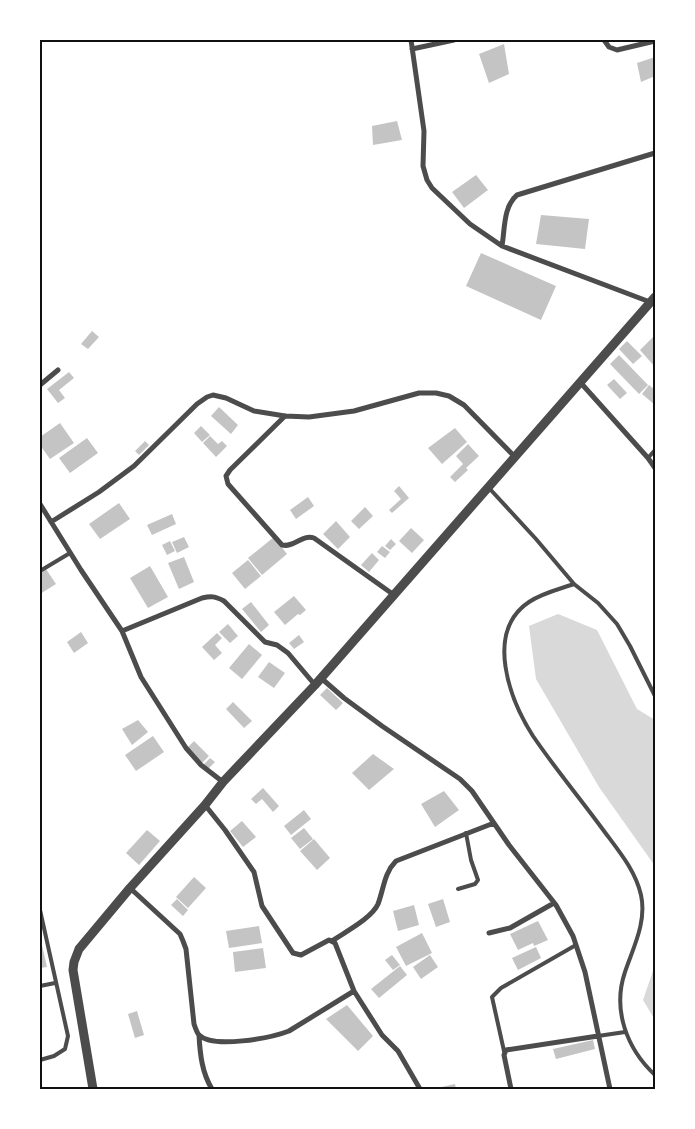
<svg xmlns="http://www.w3.org/2000/svg" width="695" height="1129" viewBox="0 0 695 1129" font-family="Lato,sans-serif">
	<rect width="100%" height="100%" fill="#fff"/>
	<path fill="#d9d9d9" d="M558,614L597,630L637,709L655,720V866L599,787L536,679L529,626Z
		M655,965V1020L643,1000Z"/>
	<path fill="#c4c4c4" d="M504,44L509,74L489,83L479,54Z
		M655,57V76L641,82L637,63Z
		M397,121L402,140L373,145L372,126Z
		M476,175L488,190L464,208L452,192Z
		M541,215L589,219L585,249L536,244Z
		M481,253L556,286L541,320L466,286Z
		M92,331L99,337L88,349L81,344Z
		M655,335V367L640,350Z
		M627,341L642,356L633,364L619,349Z
		M619,355L648,385L639,394L610,364Z
		M69,372L74,378L59,390L65,398L58,403L47,389Z
		M614,379L627,393L620,399L607,385Z
		M649,385L655,390V405L642,394Z
		M219,407L238,425L231,434L211,416Z
		M60,423L74,443L50,459L40,445V437Z
		M201,426L210,435L202,442L194,433Z
		M455,428L467,442L442,464L428,448Z
		M210,436L218,444L222,441L227,446L216,457L203,443Z
		M87,438L98,453L70,473L59,458Z
		M145,441L149,445L139,455L135,451Z
		M468,444L479,456L466,468L468,470L455,482L450,477L463,464L456,456Z
		M399,486L409,498L392,513L389,510L401,499L394,491Z
		M308,497L314,506L296,519L290,510Z
		M119,503L130,519L100,539L89,524Z
		M365,507L373,516L359,529L351,521Z
		M172,514L176,524L152,535L147,525Z
		M336,521L350,537L338,549L323,534Z
		M411,528L424,540L412,553L399,541Z
		M184,537L189,547L177,553L172,542Z
		M274,537L287,554L262,575L248,558Z
		M391,539L396,544L390,550L385,546Z
		M170,541L175,551L167,555L162,545Z
		M382,546L390,552L385,558L377,552Z
		M372,553L379,560L369,572L361,565Z
		M184,557L194,582L179,589L168,563Z
		M248,560L261,576L245,589L232,573Z
		M150,566L168,597L148,608L130,578Z
		M46,569L56,584L40,594V574Z
		M294,596L306,610L300,615L298,614L285,625L274,612Z
		M251,602L269,625L261,632L242,609Z
		M228,624L238,636L230,643L219,632Z
		M81,632L88,643L74,653L67,642Z
		M217,633L222,638L215,645L222,653L214,660L202,647Z
		M299,635L304,642L294,649L289,643Z
		M249,644L262,655L242,679L229,668Z
		M269,662L285,673L274,688L258,677Z
		M327,688L343,703L336,710L320,695Z
		M233,702L252,721L244,728L226,709Z
		M138,720L148,732L132,745L122,729Z
		M153,736L164,752L136,771L125,755Z
		M194,741L209,756L202,763L187,748Z
		M373,754L394,769L369,790L352,773Z
		M210,758L215,762L208,769L204,764Z
		M263,788L279,806L273,812L262,799L256,804L251,799Z
		M444,791L459,810L435,827L421,804Z
		M304,810L311,819L291,835L284,826Z
		M242,821L256,837L243,847L230,831Z
		M304,828L313,839L300,849L291,838Z
		M147,830L160,841L139,865L126,853Z
		M314,839L330,858L317,870L300,851Z
		M194,877L206,888L188,908L176,897Z
		M177,899L188,910L183,916L171,905Z
		M443,899L450,922L436,927L428,904Z
		M414,905L419,925L398,931L393,911Z
		M538,921L548,940L534,946L533,943L518,950L510,934Z
		M259,926L262,943L229,948L226,931Z
		M422,933L432,953L406,966L396,947Z
		M40,937L47,967L40,968Z
		M536,947L541,958L518,970L512,958Z
		M263,948L266,968L235,972L233,952Z
		M392,955L400,965L393,970L385,960Z
		M430,955L438,967L421,979L413,967Z
		M400,966L407,975L379,998L371,989Z
		M347,1005L373,1036L358,1051L326,1019Z
		M137,1011L144,1035L135,1038L128,1014Z
		M593,1040L595,1049L556,1059L553,1049Z
		M455,1084L456,1089H437V1088Z"/>
	<g fill="none" stroke-linecap="round" stroke-linejoin="round">
		<path stroke="#4c4c4c" stroke-width="4" d="M648,458L655,450
			M489,488L536,539L574,584L598,603L617,624L630,646L655,696
			M40,571L70,553
			M574,584C560,589 542,593 529,602C484,632 510,700 533,736C554,767 579,797 601,827C617,849 635,869 641,895C647,922 633,948 625,972C612,1010 627,1049 655,1075
			M458,889L475,884L478,880L471,860L466,833
			M40,910L68,1036L65,1049L54,1056L40,1060
			M40,986L55,983
			M598,1036L625,1032
			M504,1051L492,997L501,988L576,945"/>
		<path stroke="#4c4c4c" stroke-width="5" d="M411,40L424,131L423,166L427,180L432,188L470,224L502,246L650,302
			M604,40L609,47L617,50L655,41
			M412,49L454,40
			M502,246C505,229 503,207 517,195L655,153
			M580,382L648,458L655,468
			M40,385L58,370
			M285,416L230,470L226,476L228,484L282,545C294,548 302,534 314,538L394,595
			M40,504L81,570L122,631L141,677L186,748L201,765L223,782
			M51,522L99,492L134,466L197,404L207,397L213,395L226,398L254,411L285,416L309,417L354,411L419,393H436L449,396L464,405L515,457
			M122,631L202,598C211,596 215,596 224,601L265,642L277,645L288,653L315,685
			M321,678L344,698L382,726L460,779L472,791L509,845L556,905L573,936L585,972L610,1089
			M205,805L225,830L254,872L262,906L293,953L301,955L329,940L335,943L354,991L382,1035L398,1051L420,1089
			M130,888L180,934L183,941L186,949L194,1024C195,1027 197,1033 199,1035C213,1049 271,1038 289,1031L354,991
			M489,933L510,928L554,903
			M332,941C345,932 372,918 378,904C384,888 384,873 396,861L494,823
			M199,1035C200,1054 202,1073 212,1089
			M511,1089L504,1055L506,1050L598,1036"/>
		<path stroke="#4c4c4c" stroke-width="9" d="M93,1089L73,970L74,962L79,949L130,888L205,805L223,782L315,685L655,297"/>
	</g>
	<rect width="695" height="1129" fill="none" stroke="#ffffff" stroke-width="82"/>
	<rect x="41" y="41" width="613" height="1047" fill="none" stroke="#111" stroke-width="2"/>
</svg>
